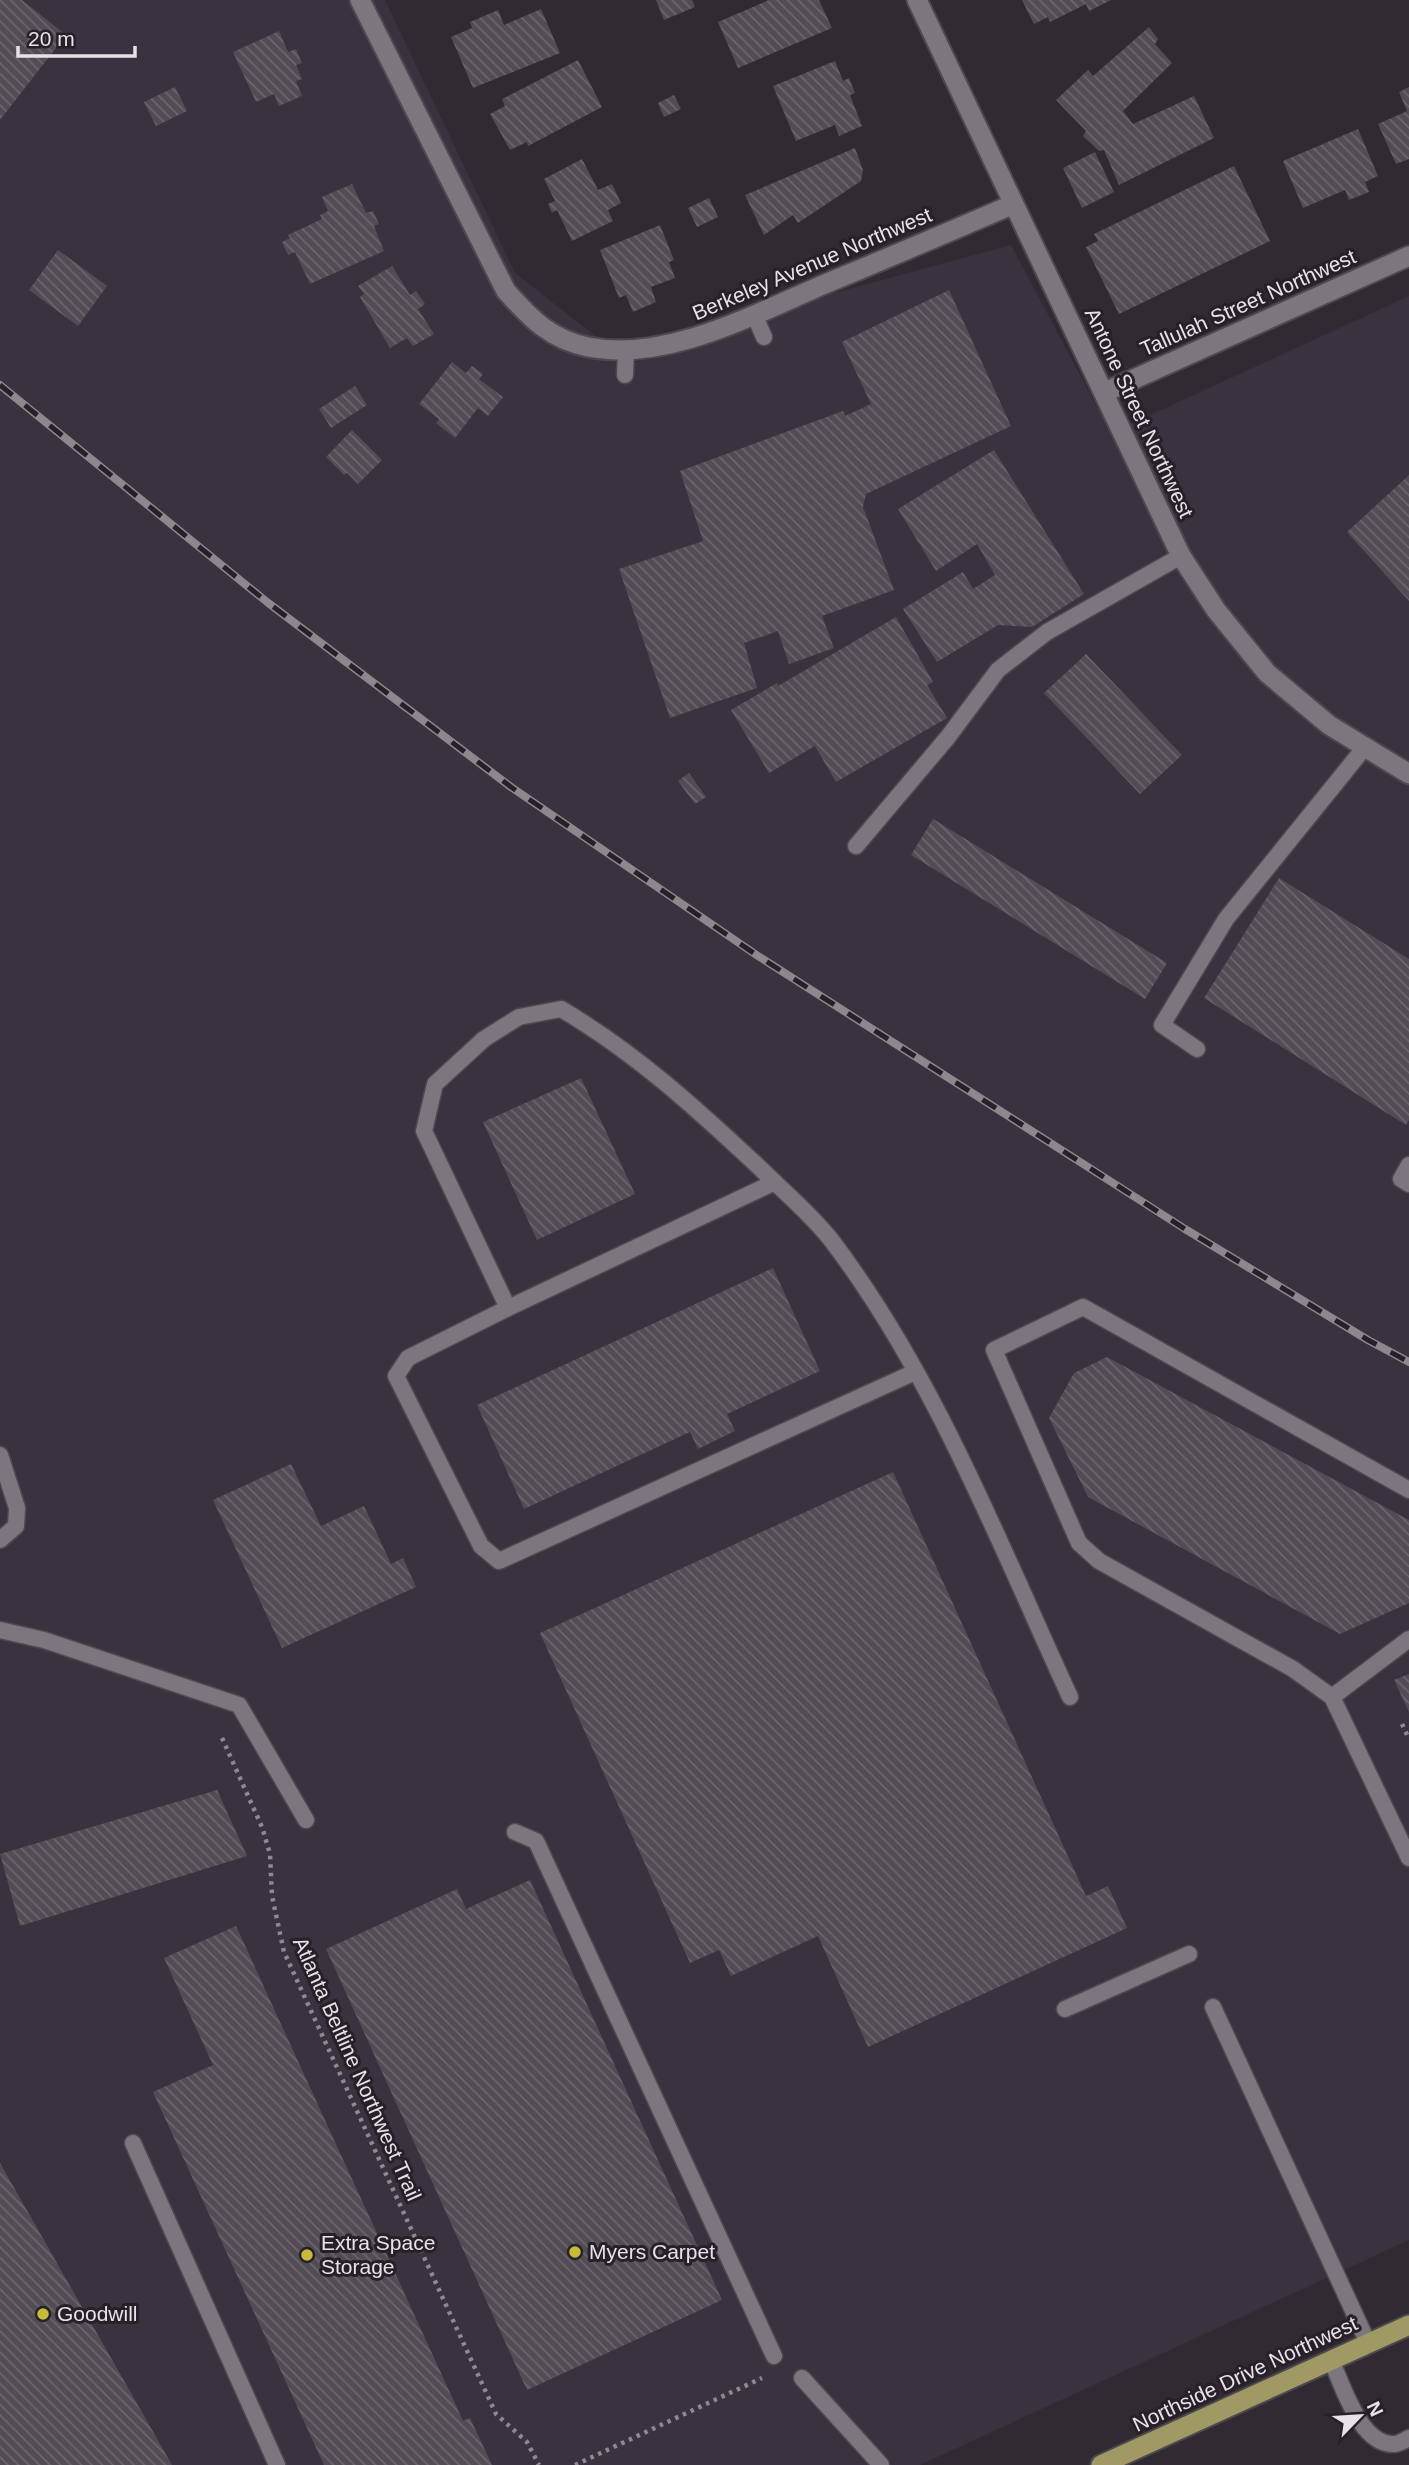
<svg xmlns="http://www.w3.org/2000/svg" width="1409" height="2465" viewBox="0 0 1409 2465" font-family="Arial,sans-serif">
	<defs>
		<pattern id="building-back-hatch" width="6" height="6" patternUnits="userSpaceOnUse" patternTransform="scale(1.75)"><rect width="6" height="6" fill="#524d54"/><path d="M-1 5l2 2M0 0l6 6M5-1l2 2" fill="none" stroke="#6b666d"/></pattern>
	</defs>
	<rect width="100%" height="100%" fill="#302b32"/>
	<path fill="#3b323f" d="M0,0H385L515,273L631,364L786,306L1011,245L1111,433L1409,296V2240L920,2465H0Z"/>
	<path fill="url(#building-back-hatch)" d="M0,0H22L66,35L0,120Z
		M656,0H692L695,7L664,20Z
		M769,0H819L832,28L738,68L718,22Z
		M1022,0H1111L1089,11L1086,4L1050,22L1048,17L1034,24Z
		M541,9L560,53L473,88L451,37L472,28L470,22L498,10L504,25Z
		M1149,27L1158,39L1155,44L1172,63L1123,111L1133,124L1194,96L1214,138L1119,185L1104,150L1099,151L1083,136L1086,131L1056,100L1088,70L1093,76Z
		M279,31L288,52L296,49L302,63L296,65L302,79L296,81L302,96L279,106L274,94L256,102L233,52Z
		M578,60L602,107L528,146L527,142L510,150L490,114L505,106L502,99Z
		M835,61L843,81L849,78L855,93L850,95L862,126L839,136L835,125L796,141L773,86Z
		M175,87L187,111L156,126L144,102Z
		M1409,87V159L1396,164L1378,124L1407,111L1399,92Z
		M674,95L681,109L664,117L658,103Z
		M1358,129L1378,176L1365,182L1369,192L1349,200L1345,190L1303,208L1283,161Z
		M855,148L863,170L861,181L798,223L793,215L764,235L745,195Z
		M1095,152L1114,192L1082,208L1063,168Z
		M582,159L598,190L612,184L621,203L608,210L613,221L572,241L557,210L552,213L548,204L555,201L544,179Z
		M1234,166L1270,241L1119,314L1086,247L1098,241L1094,234Z
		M352,184L366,213L373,211L379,224L374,226L384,251L310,284L295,252L288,255L282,242L290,238L288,235L322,219L320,215L328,211L322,197Z
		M709,198L718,217L697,227L688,208Z
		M660,225L674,260L669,262L675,278L651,287L656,302L633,312L626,295L619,298L600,250Z
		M58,250L107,286L78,326L29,290Z
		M392,266L410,295L416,291L425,304L418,309L434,334L413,346L407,338L390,348L360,297L364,294L358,286Z
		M949,290L1011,426L866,494L863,507L894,590L822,616L834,648L789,664L778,631L744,643L757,688L670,718L619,569L703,541L680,471L843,411L845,416L871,404L842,342Z
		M452,362L466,373L472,366L483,374L479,379L503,397L488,416L478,408L455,438L436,423L439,419L419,404Z
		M355,386L367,405L331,428L319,409Z
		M352,430L382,460L358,484L347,473L344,475L326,457Z
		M994,450L1084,594L1032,627L998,625L937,662L903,609L963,572L973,589L995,575L977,544L936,571L898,509Z
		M1409,475V601L1347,532Z
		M896,617L933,682L927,685L947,718L836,782L815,746L769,773L731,710L777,683L778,686Z
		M1086,654L1182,755L1140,794L1044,693Z
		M689,773L706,797L695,804L678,781Z
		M933,819L1167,963L1145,999L911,855Z
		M1279,878L1409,959V1120L1406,1125L1204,998Z
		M581,1078L635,1194L537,1240L483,1122Z
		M773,1268L820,1371L727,1414L735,1431L698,1449L690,1432L524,1509L477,1405Z
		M1107,1357L1409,1520V1603L1340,1634L1088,1497L1049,1418L1074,1373Z
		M291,1464L321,1526L364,1506L391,1564L403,1558L416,1587L282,1648L213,1500Z
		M893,1472L1086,1896L1108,1886L1127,1928L868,2047L818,1936L731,1976L719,1950L690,1963L540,1633Z
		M1409,1674V1712L1394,1680Z
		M217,1790L247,1856L20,1926L0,1854Z
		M530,1880L722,2300L527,2390L326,1949L457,1889L466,1909Z
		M236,1926L463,2421L470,2418L492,2465H324L153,2092L213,2065L164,1958Z
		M0,2163L172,2465H0Z"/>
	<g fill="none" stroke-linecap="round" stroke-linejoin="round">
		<g stroke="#4e494f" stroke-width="19">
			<path id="service" d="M754,314L764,337
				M625,375L626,349
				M856,846L948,737L998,670L1047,632L1181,556
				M1197,1049L1162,1025L1226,919L1365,747
				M1409,1165L1401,1179L1409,1184
				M775,1182L508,1308L424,1131L435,1084L484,1039L519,1017L561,1009C636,1053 698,1110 761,1169C784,1192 812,1215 832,1241C935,1377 999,1543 1070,1697
				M508,1308L408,1358L396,1376L481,1546L499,1561L915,1372
				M0,1455L17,1508L16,1526L0,1540
				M1409,1490L1083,1307L994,1350L1079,1543L1099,1561L1293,1669L1332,1697L1409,1858
				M0,1630L44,1640L239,1705L306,1820
				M1332,1697L1409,1639
				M515,1832L536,1841L774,2356
				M1213,2007L1368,2343
				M1065,2009L1189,1954
				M133,2143L277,2465
				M1331,2360C1343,2386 1360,2445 1394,2444C1399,2444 1405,2440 1409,2438
				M802,2378L881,2465"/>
		</g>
		<g stroke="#4e494f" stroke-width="23">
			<path id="minor" d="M360,0L506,291C531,319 550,339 588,347C668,363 760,311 832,281C893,256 953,230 1014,204
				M917,0L1181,556L1216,610L1267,673L1329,725L1409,774
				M1105,392L1409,256"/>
		</g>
		<g stroke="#4e494f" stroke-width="23">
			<path id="trunk" d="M1101,2465L1409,2325"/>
		</g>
		<path stroke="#8d898f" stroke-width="4.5" stroke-dasharray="3.5 5" stroke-linecap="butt" d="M1402,1724L1409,1739
			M222,1738L262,1827L270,1854L272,1896L284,1952L496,2414L527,2442L539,2465
			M575,2465L762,2378"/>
		<use href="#service" stroke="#7c767e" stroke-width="16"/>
		<use href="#minor" stroke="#7c767e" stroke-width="19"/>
		<use href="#trunk" stroke="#a09963" stroke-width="19"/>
		<g stroke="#8d888e" stroke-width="8">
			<path id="rail" d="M0,385L267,602L511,787L758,956L1185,1229L1368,1340L1409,1362"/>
		</g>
		<use href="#rail" stroke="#262128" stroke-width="5" stroke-dasharray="16" stroke-linecap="butt"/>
	</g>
	<g fill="#c8bb3b" stroke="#262128" stroke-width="2.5">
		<circle cx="575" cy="2252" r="7"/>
		<circle cx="307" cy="2255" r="7"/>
		<circle cx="43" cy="2314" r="7"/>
	</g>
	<g text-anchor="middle" stroke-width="6" stroke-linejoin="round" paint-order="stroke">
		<g font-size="21" fill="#e6e2e7" stroke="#262128">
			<text transform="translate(812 264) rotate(-23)" y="7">Berkeley Avenue Northwest</text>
			<text transform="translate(1248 303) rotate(-24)" y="7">Tallulah Street Northwest</text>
			<text transform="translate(1139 413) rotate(65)" y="7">Antone Street Northwest</text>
			<text transform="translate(357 2069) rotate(66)" y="7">Atlanta Beltline Northwest Trail</text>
			<text transform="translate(1245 2374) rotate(-25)" y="7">Northside Drive Northwest</text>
		</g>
		<g font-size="21" fill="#e6e2e7" stroke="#262128" text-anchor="start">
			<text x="321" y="2250">Extra Space<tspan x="321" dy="24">Storage</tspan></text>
			<text x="589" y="2259">Myers Carpet</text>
			<text x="57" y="2321">Goodwill</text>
		</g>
	</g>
	<g transform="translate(1360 2416) rotate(65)" stroke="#262128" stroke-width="5" paint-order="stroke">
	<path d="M0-5L12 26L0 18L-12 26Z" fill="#e6e2e7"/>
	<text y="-10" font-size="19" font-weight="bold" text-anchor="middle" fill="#e6e2e7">N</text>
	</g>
	<path d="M18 46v10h117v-10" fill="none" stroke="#e6e2e7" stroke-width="3.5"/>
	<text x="28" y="46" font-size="21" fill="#e6e2e7" stroke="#262128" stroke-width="5" paint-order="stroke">20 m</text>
</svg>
